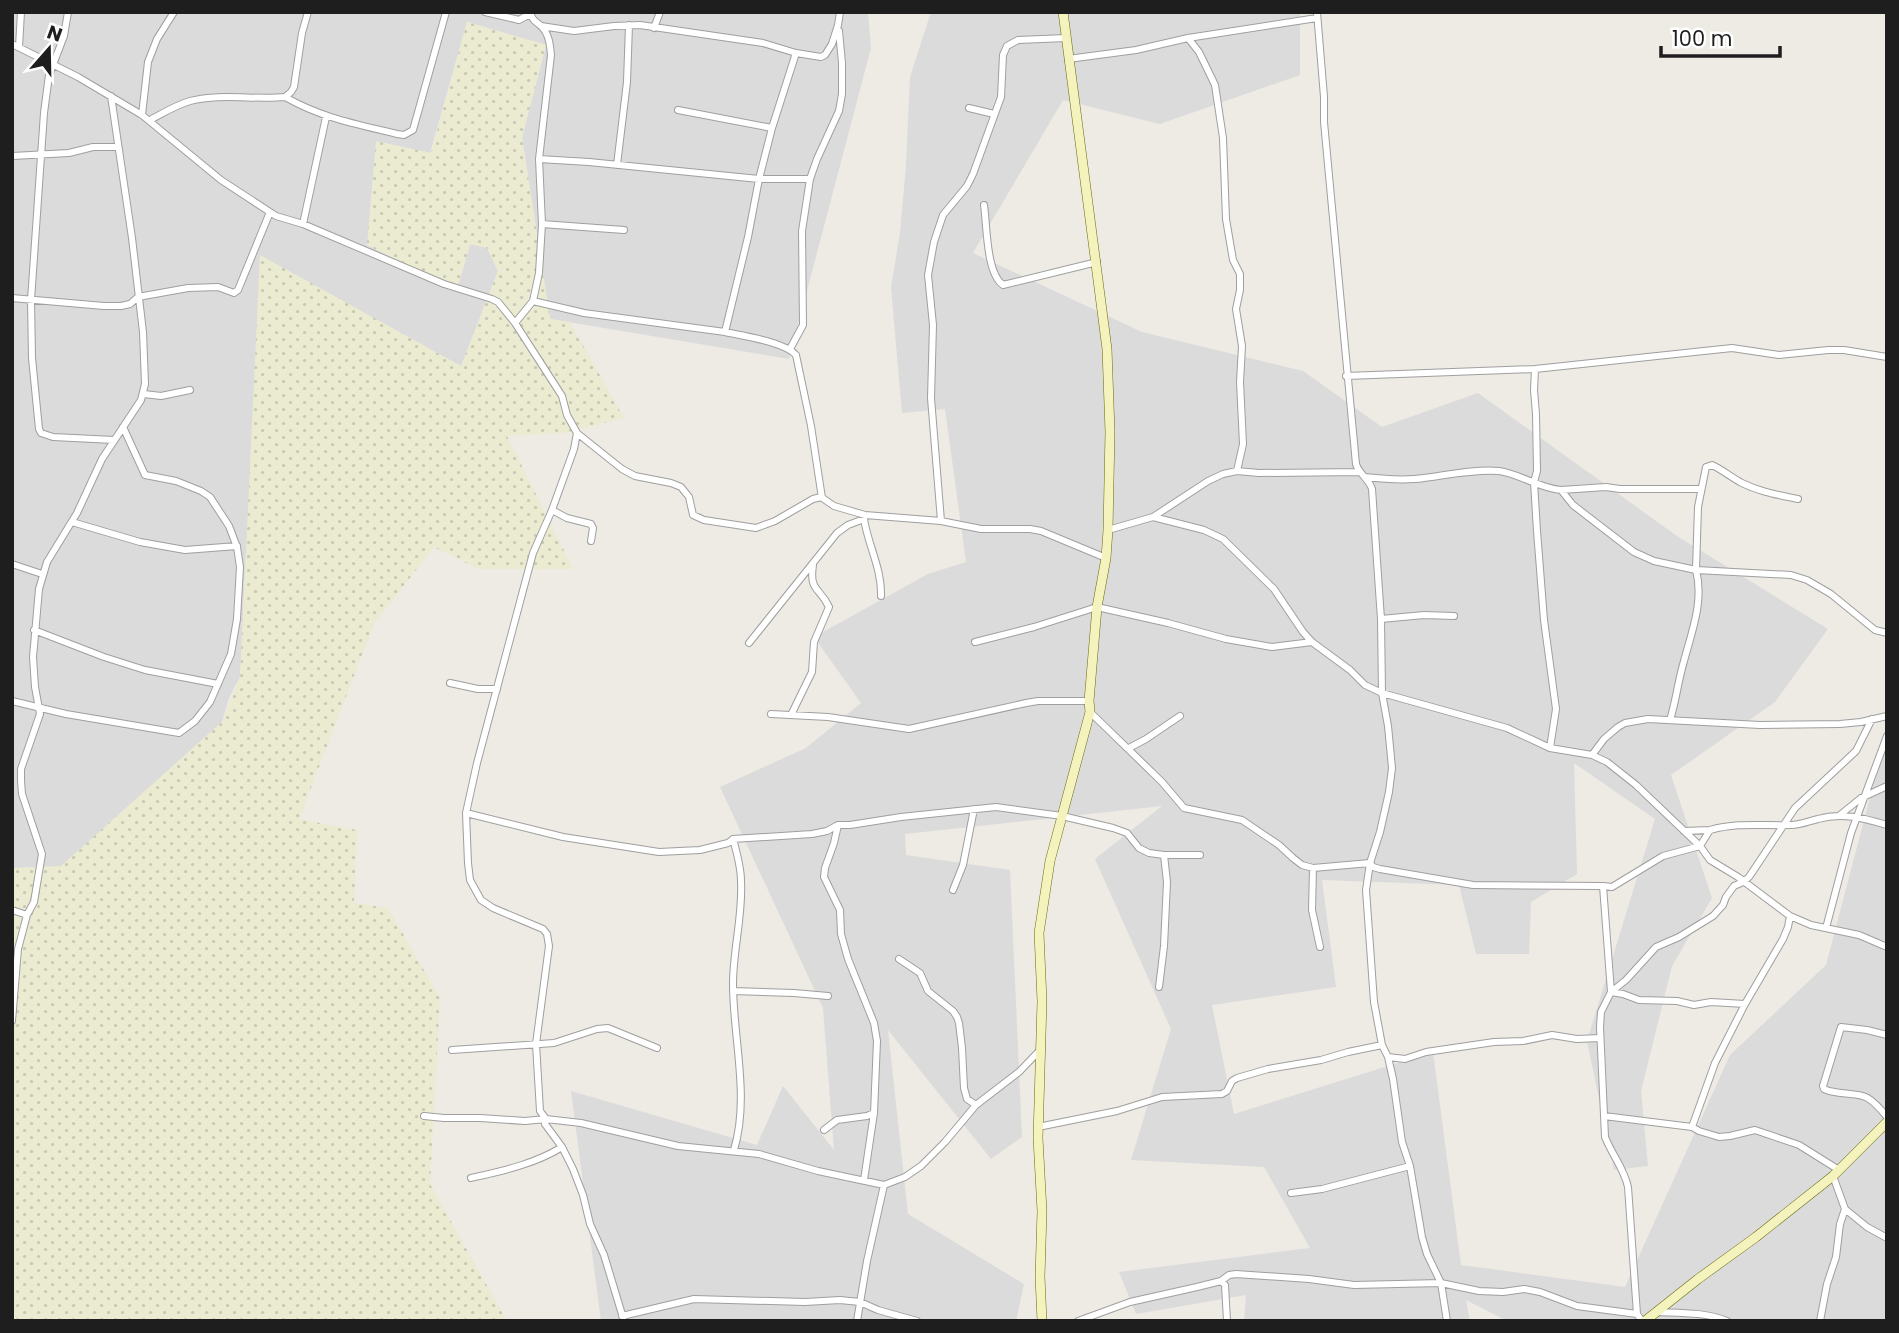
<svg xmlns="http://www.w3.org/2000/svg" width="1899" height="1333" viewBox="0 0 1899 1333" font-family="Poppins,sans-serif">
	<defs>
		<pattern id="farmland-dots" width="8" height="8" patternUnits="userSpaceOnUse" patternTransform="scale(1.75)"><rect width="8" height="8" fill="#ebebd1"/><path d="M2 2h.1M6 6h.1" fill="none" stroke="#c9c9b3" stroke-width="1.8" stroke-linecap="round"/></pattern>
	</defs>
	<rect width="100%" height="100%" fill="#eeeae4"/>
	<path fill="#dcdbdb" d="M12,12H868L871,48L789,359L550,319L522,137L546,45L467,22L430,153L376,142L457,289L470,244L487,248L498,271L461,367L261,256L240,677L229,698L222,722L61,867L12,868Z
		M931,12H1300V75L1160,124L1063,100L973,253L1142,332L1303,371L1382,427L1478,393L1677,536L1828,629L1775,702L1671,775L1712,898L1672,966L1641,1091L1648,1166L1614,1170L1587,1041L1655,819L1574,763L1577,874L1531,902L1529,954H1476L1459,885L1322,880L1336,987L1212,1005L1234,1114L1433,1052L1461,1265L1625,1287L1730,1055L1826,965L1883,748H1887V1321H1507L1466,1300L1470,1321H1244L1246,1295L1136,1314L1119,1272L1310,1248L1264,1167L1131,1160L1171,1029L1095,859L1162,806L905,834L906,855L1010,870L1022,1137L991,1159L888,1030L908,1214L1024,1284L1016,1321H601L571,1091L757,1145L783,1086L834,1150L823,1008L720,787L806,748L861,703L814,637L928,574L966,562L945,409L902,413L891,287L900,233L906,166L910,77Z"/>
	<path fill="url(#farmland-dots)" d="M467,22L546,45L522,137L550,319L570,322L624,418L564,433L507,436L573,569H478L434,547L374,624L299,819L357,830L354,903L388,908L440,998L430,1184L507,1321H12V868L61,866L222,722L240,677L260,255L461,366L498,271L487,248L470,244L457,290L367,245L376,141L431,153Z"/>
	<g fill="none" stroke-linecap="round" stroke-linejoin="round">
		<g stroke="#9f9f9f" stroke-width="8">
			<path id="street" d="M68,12L64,36L49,75L44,113L31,300L32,358L39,429L41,433L53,437L114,440
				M485,12L519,20L530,14
				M1317,12L1324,97V122L1356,464C1359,474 1369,479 1372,489L1381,619L1382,693L1388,726L1392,768L1389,792L1380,832L1370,863L1366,890L1374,1002L1382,1045L1388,1057L1393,1079L1402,1142L1410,1166L1422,1237L1427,1254L1441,1283L1447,1321
				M541,26L574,31L614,26L640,25L763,43L796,53L821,57L825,55L832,44L838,25L840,12
				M654,28L660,12
				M1188,38L1199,52L1215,85L1223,138L1226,219L1233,260L1240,274V290L1236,309L1242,346L1240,382L1243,444L1237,471
				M12,44L78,77L142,115L221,180L276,216L303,224L444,284L492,299L498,302L515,323L533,301L539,273L542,224L539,159L551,55C550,44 549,34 541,26C535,21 532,20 530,12
				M19,47L21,12
				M1068,59L1136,50L1188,38L1317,18
				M285,97C322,118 356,124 397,134L404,135L413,130L446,12
				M969,108L994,114
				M678,110L772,128
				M142,115L148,62L157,39L174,12
				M150,120C163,113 176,105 190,101C221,93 253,100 285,97L291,92L294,87L302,33L308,12
				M12,156L69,153L93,147H117
				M539,159L589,162L759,179H810
				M617,165L627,82L629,25
				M984,205C987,225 986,273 1003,285L1097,262
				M303,224L326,117
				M542,224L624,230
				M12,298L104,306H121L130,304L138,297L188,288L218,287L234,293L238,290L270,212
				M533,301L584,313L725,332L748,237L759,179L772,128L796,53
				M515,323L562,396L567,415L577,433L574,449L552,510L533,553L477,763L466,813L468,863L470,880L481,900L493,908L543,929L547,934L549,946L536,1044L540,1111L546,1119L545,1124L562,1147L573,1169L583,1195L590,1224L604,1255L624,1321
				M725,332C743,336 785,342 796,355L811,426L822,498
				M790,349L803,325L802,231L810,179L817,159L839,111L842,94V63L839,31
				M1535,369L1534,390L1536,414L1537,471L1534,482L1537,531L1544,620L1556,709L1550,748
				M1346,376L1535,369L1732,348L1779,355L1828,350H1844L1887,357
				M144,394L161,396L190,390
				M577,433L622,469L635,476L671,483L681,487L689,497L693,515L704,520L756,528L775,521L813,499L821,497L834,506L865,515L941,521L981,529H1030L1041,531L1106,558
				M1365,477C1383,479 1405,481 1424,478C1448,475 1474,469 1499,471C1520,474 1539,488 1561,490L1573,505L1634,552L1654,561L1696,570C1704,601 1692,631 1684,661C1678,681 1676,701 1670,720
				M1561,490L1606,487L1620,489H1700
				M1798,499C1779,495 1760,492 1742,483C1732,478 1723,470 1712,465L1706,467L1698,507L1696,570L1791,575L1807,580L1831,594L1875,630L1887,633
				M552,510L567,518L591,524L593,528L591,541
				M1153,517L1208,481L1223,474L1237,471L1259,473L1359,472
				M864,519C868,545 882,569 881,596
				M941,521L931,398L933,325L928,275L934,242L943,215L967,186L973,174L1001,97L1003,55L1007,46L1018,40L1066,38
				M72,522L140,542L185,550L237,546
				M1108,530L1153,517L1204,530L1223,539L1274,589L1303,632L1312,642L1350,670L1365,685L1382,693L1507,728L1550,748L1592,755L1607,762L1636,785L1700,846L1710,860L1738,877L1790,916L1811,925L1859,935L1887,947
				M12,564L42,574
				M1381,619L1424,615L1454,616
				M34,630L104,657L145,670L218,684
				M975,642L1034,627L1097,607L1168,623L1226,639L1272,647L1312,642
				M749,643L837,533L848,525L864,519L865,515
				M450,683L478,689H497
				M12,701L66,714L179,733L195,721L210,702L231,654L237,619L240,567L237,547L229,526L210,497L201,491L176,481L145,475L123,427
				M1090,712L1162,782L1184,808L1242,820L1279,845L1293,858L1302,865L1313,868L1370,863L1373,867L1380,869L1473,885L1603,886L1611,992L1601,1012L1600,1027L1605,1137C1612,1155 1624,1168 1628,1187L1637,1314L1642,1321
				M771,714L828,717L909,729L1026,703L1038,701H1089
				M791,715L812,672L814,642L829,607C820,587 809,592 813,565
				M1129,748L1146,739L1180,716
				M1592,755L1604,739L1618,727L1625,723L1648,719L1760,725L1840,724L1861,722L1887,716
				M466,813L563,837L659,852L700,850L728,843L733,839L812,834L827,831L838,825H850L901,817L996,807L1062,816L1113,828L1127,833L1139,848L1149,853L1164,855H1200
				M1840,815L1861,798L1887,786
				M838,825L834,843L825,868L824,877L840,910L841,934L848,959L874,1023L877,1041L874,1113L864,1180
				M1684,831L1710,830
				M733,839C737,853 741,867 741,881C743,916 733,949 733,984C733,1038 750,1097 734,1150
				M1313,868L1312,910L1320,947
				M1603,886L1612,887L1663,856L1700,846L1710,830C1737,822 1764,826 1791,825C1801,825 1809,821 1818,819C1842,812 1863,818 1887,825
				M953,890L963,865L974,809
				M12,910L27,915
				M1826,928L1851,833L1887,736
				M899,959L920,973L928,991L953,1011L957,1017L959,1023L962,1048L964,1088L967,1099L976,1105
				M1159,987L1164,946L1167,882L1164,855
				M733,991L794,993L828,996
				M1745,1004L1711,1002L1694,1005L1677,1001L1639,1000L1623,994L1611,992L1626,980L1656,947L1679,937L1713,916L1723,905L1726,897L1734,886L1743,882L1749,877L1795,808L1856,751L1872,719
				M12,1021L18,949L27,915L34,902L42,854L22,794L21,781V769L40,714L35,687L33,657L39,589L47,562L77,513L102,459L141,400L145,384L143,332L132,238L111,96
				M1887,1035L1867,1030L1841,1027L1823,1086L1824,1089L1829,1091C1861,1098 1863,1087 1887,1117
				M452,1050L554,1043L597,1029L608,1028L657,1048
				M1388,1057L1405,1059L1426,1052L1494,1042L1523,1041L1552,1035L1577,1039L1600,1038
				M424,1116L444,1118H480L525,1121L546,1119L581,1123L678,1146L759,1154L818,1171L884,1185L905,1177L921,1166L945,1142L976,1105L1019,1072L1041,1049
				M1604,1116L1692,1127L1699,1131L1719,1137L1730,1136L1755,1130L1799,1145L1839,1170
				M1038,1127L1117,1111L1162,1097L1222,1094L1227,1091L1232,1081L1237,1078L1268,1069L1321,1060L1348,1052L1382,1045
				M1692,1127L1715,1063L1745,1004L1783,939L1788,927L1790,916
				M824,1130L837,1120L867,1116L874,1113
				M1833,1176L1845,1209L1867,1227L1887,1238
				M471,1178C502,1171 535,1164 562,1147
				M1291,1193L1322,1189L1410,1166
				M1221,1281L1225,1285L1227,1321
				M1657,1312C1680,1313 1705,1312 1727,1321
				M622,1316L694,1299L805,1302L840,1300L860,1302L878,1310L917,1321
				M857,1321L867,1261L884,1185
				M1078,1321L1130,1302L1197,1287L1221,1281L1229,1275L1236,1274L1309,1279L1354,1285L1441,1283L1479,1291L1503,1292L1524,1289L1540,1292L1577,1306L1637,1314
				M1820,1321L1827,1284L1836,1257L1840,1224L1845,1209"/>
		</g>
		<g stroke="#686b0e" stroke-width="10">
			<path id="secondary" d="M1042,1321L1040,1277L1042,1211L1038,1138L1042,1001L1039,933L1050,861L1090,712L1089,701L1097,607L1106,558L1108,530L1110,432L1107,349L1063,12
				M1645,1321L1698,1279L1756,1237L1833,1176L1887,1122"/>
		</g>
		<use href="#street" stroke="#fff" stroke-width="6"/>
		<use href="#secondary" stroke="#f4f2bd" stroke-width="9"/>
	</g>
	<rect width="1899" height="1333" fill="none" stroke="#1e1e1e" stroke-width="28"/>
	<g transform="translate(49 49) rotate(20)" stroke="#ffffff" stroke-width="5" paint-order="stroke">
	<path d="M0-5L12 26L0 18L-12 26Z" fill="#1e1e1e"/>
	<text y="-10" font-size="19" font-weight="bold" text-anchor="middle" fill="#1e1e1e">N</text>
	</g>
	<path d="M1661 46v10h119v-10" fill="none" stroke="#1e1e1e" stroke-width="3.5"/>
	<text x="1672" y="46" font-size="21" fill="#1e1e1e" stroke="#ffffff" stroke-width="5" paint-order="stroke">100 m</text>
</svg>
